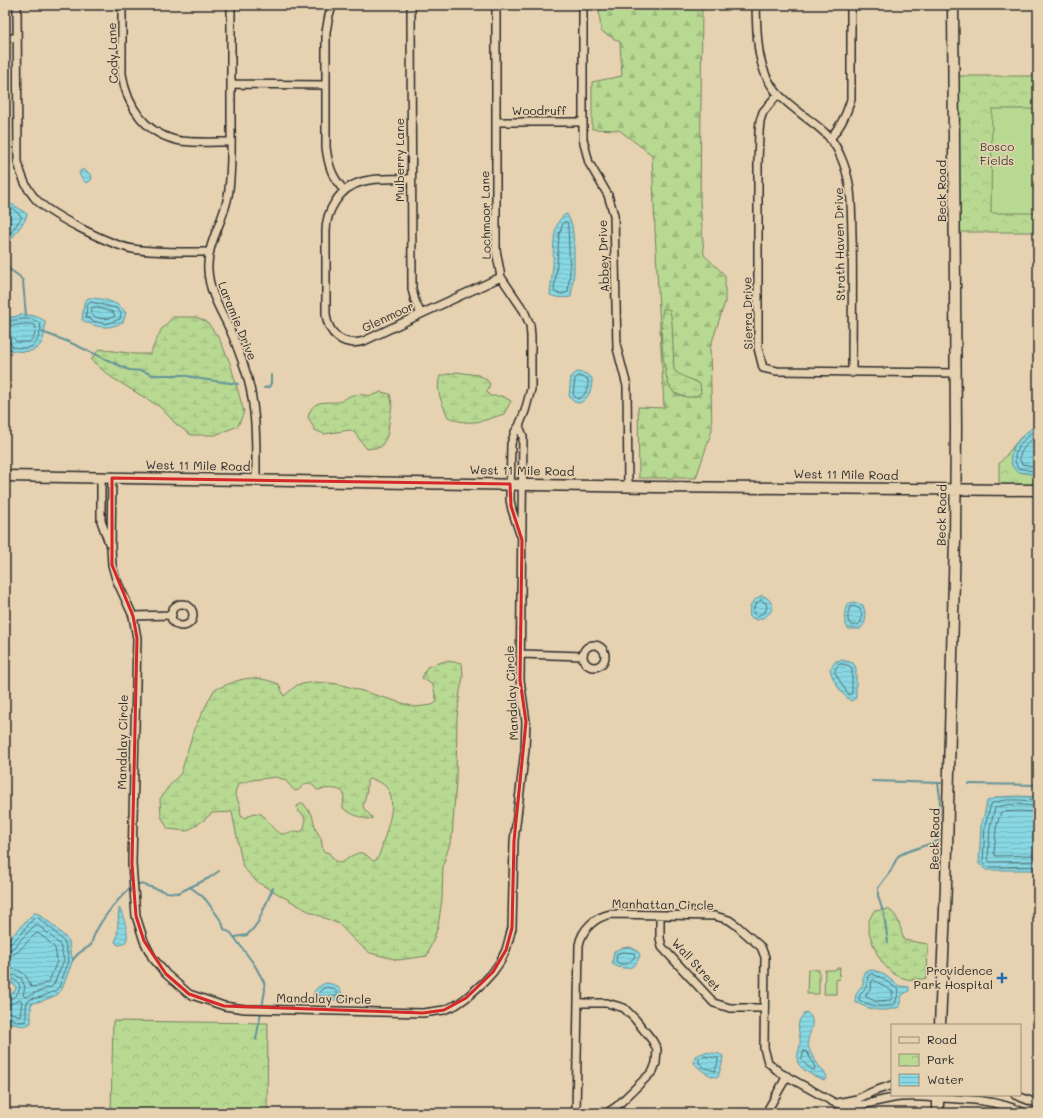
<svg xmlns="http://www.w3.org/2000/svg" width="1043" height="1118" viewBox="0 0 1043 1118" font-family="Mali,sans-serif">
	<defs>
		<pattern id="forest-firs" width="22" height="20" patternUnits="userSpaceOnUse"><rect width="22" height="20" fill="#b8d992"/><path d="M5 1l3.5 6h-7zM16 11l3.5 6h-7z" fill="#9eba7e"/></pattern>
		<pattern id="wetland-marsh" width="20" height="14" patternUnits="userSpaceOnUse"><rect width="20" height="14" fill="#b8d992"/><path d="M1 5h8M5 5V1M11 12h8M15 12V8" fill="none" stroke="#9eba7e"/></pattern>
		<pattern id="park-crowns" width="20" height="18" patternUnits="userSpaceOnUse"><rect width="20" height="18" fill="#b8d992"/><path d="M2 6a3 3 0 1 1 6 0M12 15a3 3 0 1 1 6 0" fill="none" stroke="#9eba7e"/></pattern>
		<pattern id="water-rules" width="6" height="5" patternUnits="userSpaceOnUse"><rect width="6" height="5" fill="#88d8e3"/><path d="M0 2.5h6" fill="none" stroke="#76bac3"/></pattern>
	</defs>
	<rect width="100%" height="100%" fill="#e6d1b0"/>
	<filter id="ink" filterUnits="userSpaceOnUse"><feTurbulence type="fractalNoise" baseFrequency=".025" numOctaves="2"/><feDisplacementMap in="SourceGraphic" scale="8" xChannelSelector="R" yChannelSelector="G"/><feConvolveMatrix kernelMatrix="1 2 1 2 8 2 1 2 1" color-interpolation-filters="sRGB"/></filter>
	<g filter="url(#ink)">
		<path fill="url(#forest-firs)" stroke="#72825e" d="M607,5H702L700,202L704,255L725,275V302L710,348L712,430L696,478H639L638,407L664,408L655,230L652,155L619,130L592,129V82L622,76L620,42L601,31L599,11Z"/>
		<path fill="url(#wetland-marsh)" stroke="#72825e" fill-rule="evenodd" d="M665,308L670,310L672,322L674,370C681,377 692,379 700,384L701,393C691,400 685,397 674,393C672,390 669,386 668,382C663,368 659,323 663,309Z
			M173,317H196L207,322L219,338L230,363L244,412L238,426L215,435H191L176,424L160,407L111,377L91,360L99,349L135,354H150L161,330Z
			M457,372L478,375L486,379L490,384L487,392L490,396H502L511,401L504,414C483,421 469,427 448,417C442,403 435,390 440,376Z
			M381,392L390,394L392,404L387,436L381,447L367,449L354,432L350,430L324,434L315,430L308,417C313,399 323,403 337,402C343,402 348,395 354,395C367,393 367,399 381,392Z
			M445,661L462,663L463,677L460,691L457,718L456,781L452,837L443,865L442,899L438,927L427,956L398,960L370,953L353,939L339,924L310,912L257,882L243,867L232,812L212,813L204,820L187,831L168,829L161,816L160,799L169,786L181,773L194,729L214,690C241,679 249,673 279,684L284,696L297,685L314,682L339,684L415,707L432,705L437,702L433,685L422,678L427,667ZM276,777L285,780L295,791C302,790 303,782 311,783L317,790C326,789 333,787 342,791L344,794L343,808C349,813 363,820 372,819V817L364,809L363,806L367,790V781L369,779C402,784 391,816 385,836C382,844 381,854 376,860L373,861C371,859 369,857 366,855C358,848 348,860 341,863L335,861L329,853L323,851L321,838L316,830L312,815L303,803L297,806L298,811C307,815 307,826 301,832C291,829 289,834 282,834C272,832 268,818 261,814L254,813L245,818L241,816L240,806L235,793L238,784L252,780Z
			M888,909C900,916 900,929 904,940L928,944L927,978C899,985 882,969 873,944C871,938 868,931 868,925C868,921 872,915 874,911Z"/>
		<path fill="url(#park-crowns)" stroke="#72825e" d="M955,76H1038V232H956Z
			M1033,428H1038V488H999V464L1020,438Z
			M113,1021L268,1023L267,1113H111Z"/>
		<path fill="#b8d992" stroke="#72825e" d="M992,109H1038V213H991Z
			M840,967L839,980L836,979V994H824L825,970H834Z
			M808,969L819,970V994H807Z"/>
		<path fill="url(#water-rules)" stroke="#639399" d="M81,170H84L91,175L92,179L89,182L86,183L84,181L79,174Z
			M5,204L14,205L27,214L25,220L10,241L5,239Z
			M567,214L572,225L574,244V272L571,297C563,298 557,298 550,295C551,285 552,276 553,266C554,253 551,219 567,214Z
			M88,298C102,298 118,301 126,313L123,322C108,330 98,328 82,320L84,303Z
			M22,314L36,316L45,321C46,349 35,355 10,350L5,340V316L14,317Z
			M577,372L587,374L592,378C592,389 590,397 580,403L574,402L569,396L571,377Z
			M1038,424V476L1016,471C1000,454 1023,433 1038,424Z
			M762,595C764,596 768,598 770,601C777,611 765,618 757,620L750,617C748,605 752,601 762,595Z
			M854,602L863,605C866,616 868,621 860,629H848C843,620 844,613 847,604Z
			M842,660L853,663L856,668V698L851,701C842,695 832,680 830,669L836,661Z
			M1018,796L1038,797V870H987L979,864L981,825L985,812L987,801L998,797Z
			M119,908L121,911C124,921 135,945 118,945L115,942L117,937Z
			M34,913L39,914L54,926L69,941L70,951L73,960L62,989L57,995L42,1001L37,1002L31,1004V1023C23,1029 13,1024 5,1019V994L9,995L14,992L16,988L14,984H11L5,986V943Z
			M630,947L636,950L640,954C637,970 624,971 612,964L614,951L622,948Z
			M873,970L882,973L899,986L909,987V991L902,995L899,1007C882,1013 871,1010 855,1002C855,995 857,990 863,985V978L866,971Z
			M326,983C336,984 344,989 342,1000H316L313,998C313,989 319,986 326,983Z
			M806,1012C820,1021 806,1035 808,1045C811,1057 820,1067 827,1076L825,1080C817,1078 802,1071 798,1063C796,1058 799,1050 800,1045C801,1038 797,1029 799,1022C800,1018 803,1015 806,1012Z
			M706,1052C712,1054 717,1052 723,1056L722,1063L718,1077C711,1078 699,1069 694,1063L695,1056Z"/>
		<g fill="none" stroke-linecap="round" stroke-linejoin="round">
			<path stroke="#507075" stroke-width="1" d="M5,208L13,209L22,217L9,235H5
				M564,222H567L568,226L570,272L568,292L563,294L556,293L554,291L557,265L559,235Z
				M91,302L116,308L121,313L120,319L106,324L93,321L86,317L87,306Z
				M94,307L113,312L115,316C108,320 98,320 91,314L92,308Z
				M5,320C18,322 28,315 40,323C41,327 41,331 39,335C35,350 26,349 13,347L9,341L5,339
				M5,325C17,327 24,322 35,325C37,331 34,339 29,342H17L11,336L5,334
				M579,376L588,379C589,387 586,395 579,399L576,398L573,394L575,379Z
				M1038,429C1025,436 1008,453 1018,468L1038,472
				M1038,435C1029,441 1022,448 1019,458L1022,464L1038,467
				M761,600L766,603L767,607L765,612L757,616L754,614C752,607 756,603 761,600Z
				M854,606L860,609L862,615L861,622L858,625H851C846,620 848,613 850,607Z
				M842,664L850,666L852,670V693L850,695L848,694L835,673V670L838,665Z
				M1038,801C1022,801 1005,797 991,804L985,826L983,862L988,867H996L1038,866
				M1038,806C1024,806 1008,802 995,808L990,827L988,859L990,862H996L1038,861
				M1038,812L1018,811L1001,812L996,828L994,854L996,856L1038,855
				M5,946C14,945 27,926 33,919L37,917L52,929L65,943L69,961L59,987L55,991L41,997L31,999L27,1002L26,1007V1021L19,1022L5,1016
				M5,951L12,949L36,924L48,933L60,945L64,960L54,984L51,987L25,997L23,995L25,987L21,978L15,975L5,976
				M623,952L634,953L635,957L627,964H620L616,961L617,954Z
				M5,957C20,956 26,940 37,933L45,938L55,948L57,961L49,982L39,986L31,987C27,974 19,966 5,970
				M872,974L880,977L899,990L895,1004C883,1008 870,1006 859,1000C859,993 863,992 866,987C868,984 867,979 868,976Z
				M874,980L893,992L891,1000L875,1001L866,997V994L871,988L872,981Z
				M5,982C12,978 18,979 20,987C18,995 13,1000 5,999
				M327,987C332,988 338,989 337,996H318V994L321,990Z
				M5,1004H11L20,1000L22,1001L20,1016L5,1011
				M804,1051L807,1052L815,1067L814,1070H812L802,1061Z
				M705,1056L718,1058V1062L715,1071L705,1068L699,1063V1059Z"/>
			<path stroke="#639399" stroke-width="2" d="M5,266L19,276L23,281L26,316
				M42,332L69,342L129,370L143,371L153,375H183L201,379L238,384
				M264,388L269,387L271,383V375
				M872,781L941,783
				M969,784L1038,785
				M136,884H141L166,892L178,893L209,878L219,871
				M190,887L201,895L206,900L222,922L224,929L231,933L254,964L264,982L265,990L262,1008
				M235,937L247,935L253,929L258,922L273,888
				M888,942L884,915L878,896V888L890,872L898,856L906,852L938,841L940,797L938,783
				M73,960C78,951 84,951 91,945C95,925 117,900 132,886
				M256,1040L261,1012"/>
			<g stroke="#2b2b2b" stroke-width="10">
				<path id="street" d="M17,5L18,162C21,175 25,187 34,197C48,215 111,245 133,249C156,253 186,252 209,252
					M122,5V74C127,107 146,135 181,141C197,143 215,142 231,142
					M231,5C231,42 231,80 231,117C231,141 232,165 229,189C227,217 206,242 208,270C209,293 222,312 231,332C236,343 240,355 244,366C257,403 256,441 256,480
					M333,5L329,15L326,32V147C328,164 332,178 344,190
					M411,5L412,289L415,301L421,314
					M496,5V250L501,277L524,311L530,325L531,336V389L525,411L519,426L515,432L511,444L510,500L512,510L520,534
					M583,5V139L589,163L608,195L614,215L617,348L627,386L628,486
					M756,5C757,35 756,71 778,94C786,102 795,109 804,116C820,128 832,136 840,155C853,183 851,206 852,236C853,281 852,327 852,373
					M5,38H17
					M231,84L326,85
					M778,94L763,112L760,121L759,132L758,164V348L763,368L777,371L956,373
					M496,122H583
					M830,139C841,125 846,116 851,99V5
					M411,179C383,179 352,174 335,202C329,211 326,220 326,231V314C328,335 344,347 364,341L421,314L501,277
					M101,478V521L109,543
					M112,478L111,547L112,565L116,579L133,616L137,638L132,864L136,916L144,941L152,957L166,974L189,994L224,1006L245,1009L423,1013L444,1010L456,1005L466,998L484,982L493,972L500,962L506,950L512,928L514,841L525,750L526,722L520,680L523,436L519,426
					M171 615a11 11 0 1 1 22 0a11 11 0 1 1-22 0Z
					M133,616L172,615
					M583 656a11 11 0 1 1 22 0a11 11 0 1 1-22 0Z
					M520,654L583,656
					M660,915V938L662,947L714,1003L730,1008H764
					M578,1003H607L624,1008L635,1019L652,1040L657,1049L656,1063L653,1071L616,1107L607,1113
					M1015,1095L1038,1104
					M837,1103L857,1099L872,1092L892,1085
					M576,1113L579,945C582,929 595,917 611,914L715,916L729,920L736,925L761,947L765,957L764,1048L768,1062L779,1072L835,1103C859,1111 877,1099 901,1097C913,1096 926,1097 938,1098C968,1099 998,1100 1025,1113
					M766,1113L787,1076"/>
			</g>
			<g stroke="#2b2b2b" stroke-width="13">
				<path id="secondary" d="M5,476L654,487L1038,490
					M940,1025L946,886L955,539L956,430L953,5
					M938,1113V1095"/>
			</g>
			<use href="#street" stroke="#e6d1b0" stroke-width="7"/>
			<use href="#secondary" stroke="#e6d1b0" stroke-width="10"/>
		</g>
	</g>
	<path fill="none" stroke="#d62828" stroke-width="3" stroke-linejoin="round" d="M112,478L510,484L511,506L522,540L520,680L526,722L514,841L512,928L506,950L493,972L466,998L444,1010L423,1013L224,1006L189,994L166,974L144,941L136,916L132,864L137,638L133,616L112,565Z"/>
	<path fill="#1f6fb2" stroke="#e6d1b0" stroke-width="1.5" d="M1000 972h4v4h4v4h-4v4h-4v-4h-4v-4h4z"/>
	<g text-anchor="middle" stroke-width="3.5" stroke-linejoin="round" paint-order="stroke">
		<g font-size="12" fill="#2b2b2b" stroke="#e6d1b0">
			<text transform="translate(113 53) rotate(-92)" y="4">Cody Lane</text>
			<text x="539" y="115">Woodruff</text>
			<text transform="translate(400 160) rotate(-90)" y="4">Mulberry Lane</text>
			<text transform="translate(942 191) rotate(-90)" y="4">Beck Road</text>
			<text transform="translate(486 215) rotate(-91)" y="4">Lochmoor Lane</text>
			<text transform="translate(840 244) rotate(-91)" y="4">Strath Haven Drive</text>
			<text transform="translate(604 256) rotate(-92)" y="4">Abbey Drive</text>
			<text transform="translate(748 313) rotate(-91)" y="4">Sierra Drive</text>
			<text transform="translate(388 317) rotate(-25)" y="4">Glenmoor</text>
			<text transform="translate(237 321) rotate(68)" y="4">Laramie Drive</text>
			<text transform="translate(198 466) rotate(1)" y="4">West 11 Mile Road</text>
			<text transform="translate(522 471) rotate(1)" y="4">West 11 Mile Road</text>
			<text transform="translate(846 475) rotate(1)" y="4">West 11 Mile Road</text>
			<text transform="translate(942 515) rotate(-89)" y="4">Beck Road</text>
			<text transform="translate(512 693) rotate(-93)" y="4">Mandalay Circle</text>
			<text transform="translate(123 742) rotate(-89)" y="4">Mandalay Circle</text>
			<text transform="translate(935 839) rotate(-89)" y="4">Beck Road</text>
			<text transform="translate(663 905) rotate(1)" y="4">Manhattan Circle</text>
			<text transform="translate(696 965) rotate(48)" y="4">Wall Street</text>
			<text transform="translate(324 999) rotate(1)" y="4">Mandalay Circle</text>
		</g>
		<g font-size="12" fill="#40453a" stroke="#e6d1b0">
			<text x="997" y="151">Bosco<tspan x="997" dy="14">Fields</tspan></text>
		</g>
		<g font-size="12" fill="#2b2b2b" stroke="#e6d1b0" text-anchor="end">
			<text x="993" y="975">Providence<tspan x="993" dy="14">Park Hospital</tspan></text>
		</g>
	</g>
	<rect width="1043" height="1118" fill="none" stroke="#e6d1b0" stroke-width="20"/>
	<rect x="10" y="10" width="1023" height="1098" fill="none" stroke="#2b2b2b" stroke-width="1.5" filter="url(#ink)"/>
	<rect x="891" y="1024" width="130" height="72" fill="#e6d1b0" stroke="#9b8f7b"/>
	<rect x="899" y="1037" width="20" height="6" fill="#e6d1b0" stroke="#9b8f7b"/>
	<text x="927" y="1044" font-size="12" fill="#2b2b2b">Road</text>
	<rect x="899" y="1054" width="20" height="12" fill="url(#park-crowns)" stroke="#9b8f7b"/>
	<text x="927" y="1064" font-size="12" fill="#2b2b2b">Park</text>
	<rect x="899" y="1074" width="20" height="12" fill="url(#water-rules)" stroke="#9b8f7b"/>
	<text x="927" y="1084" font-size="12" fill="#2b2b2b">Water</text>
</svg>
